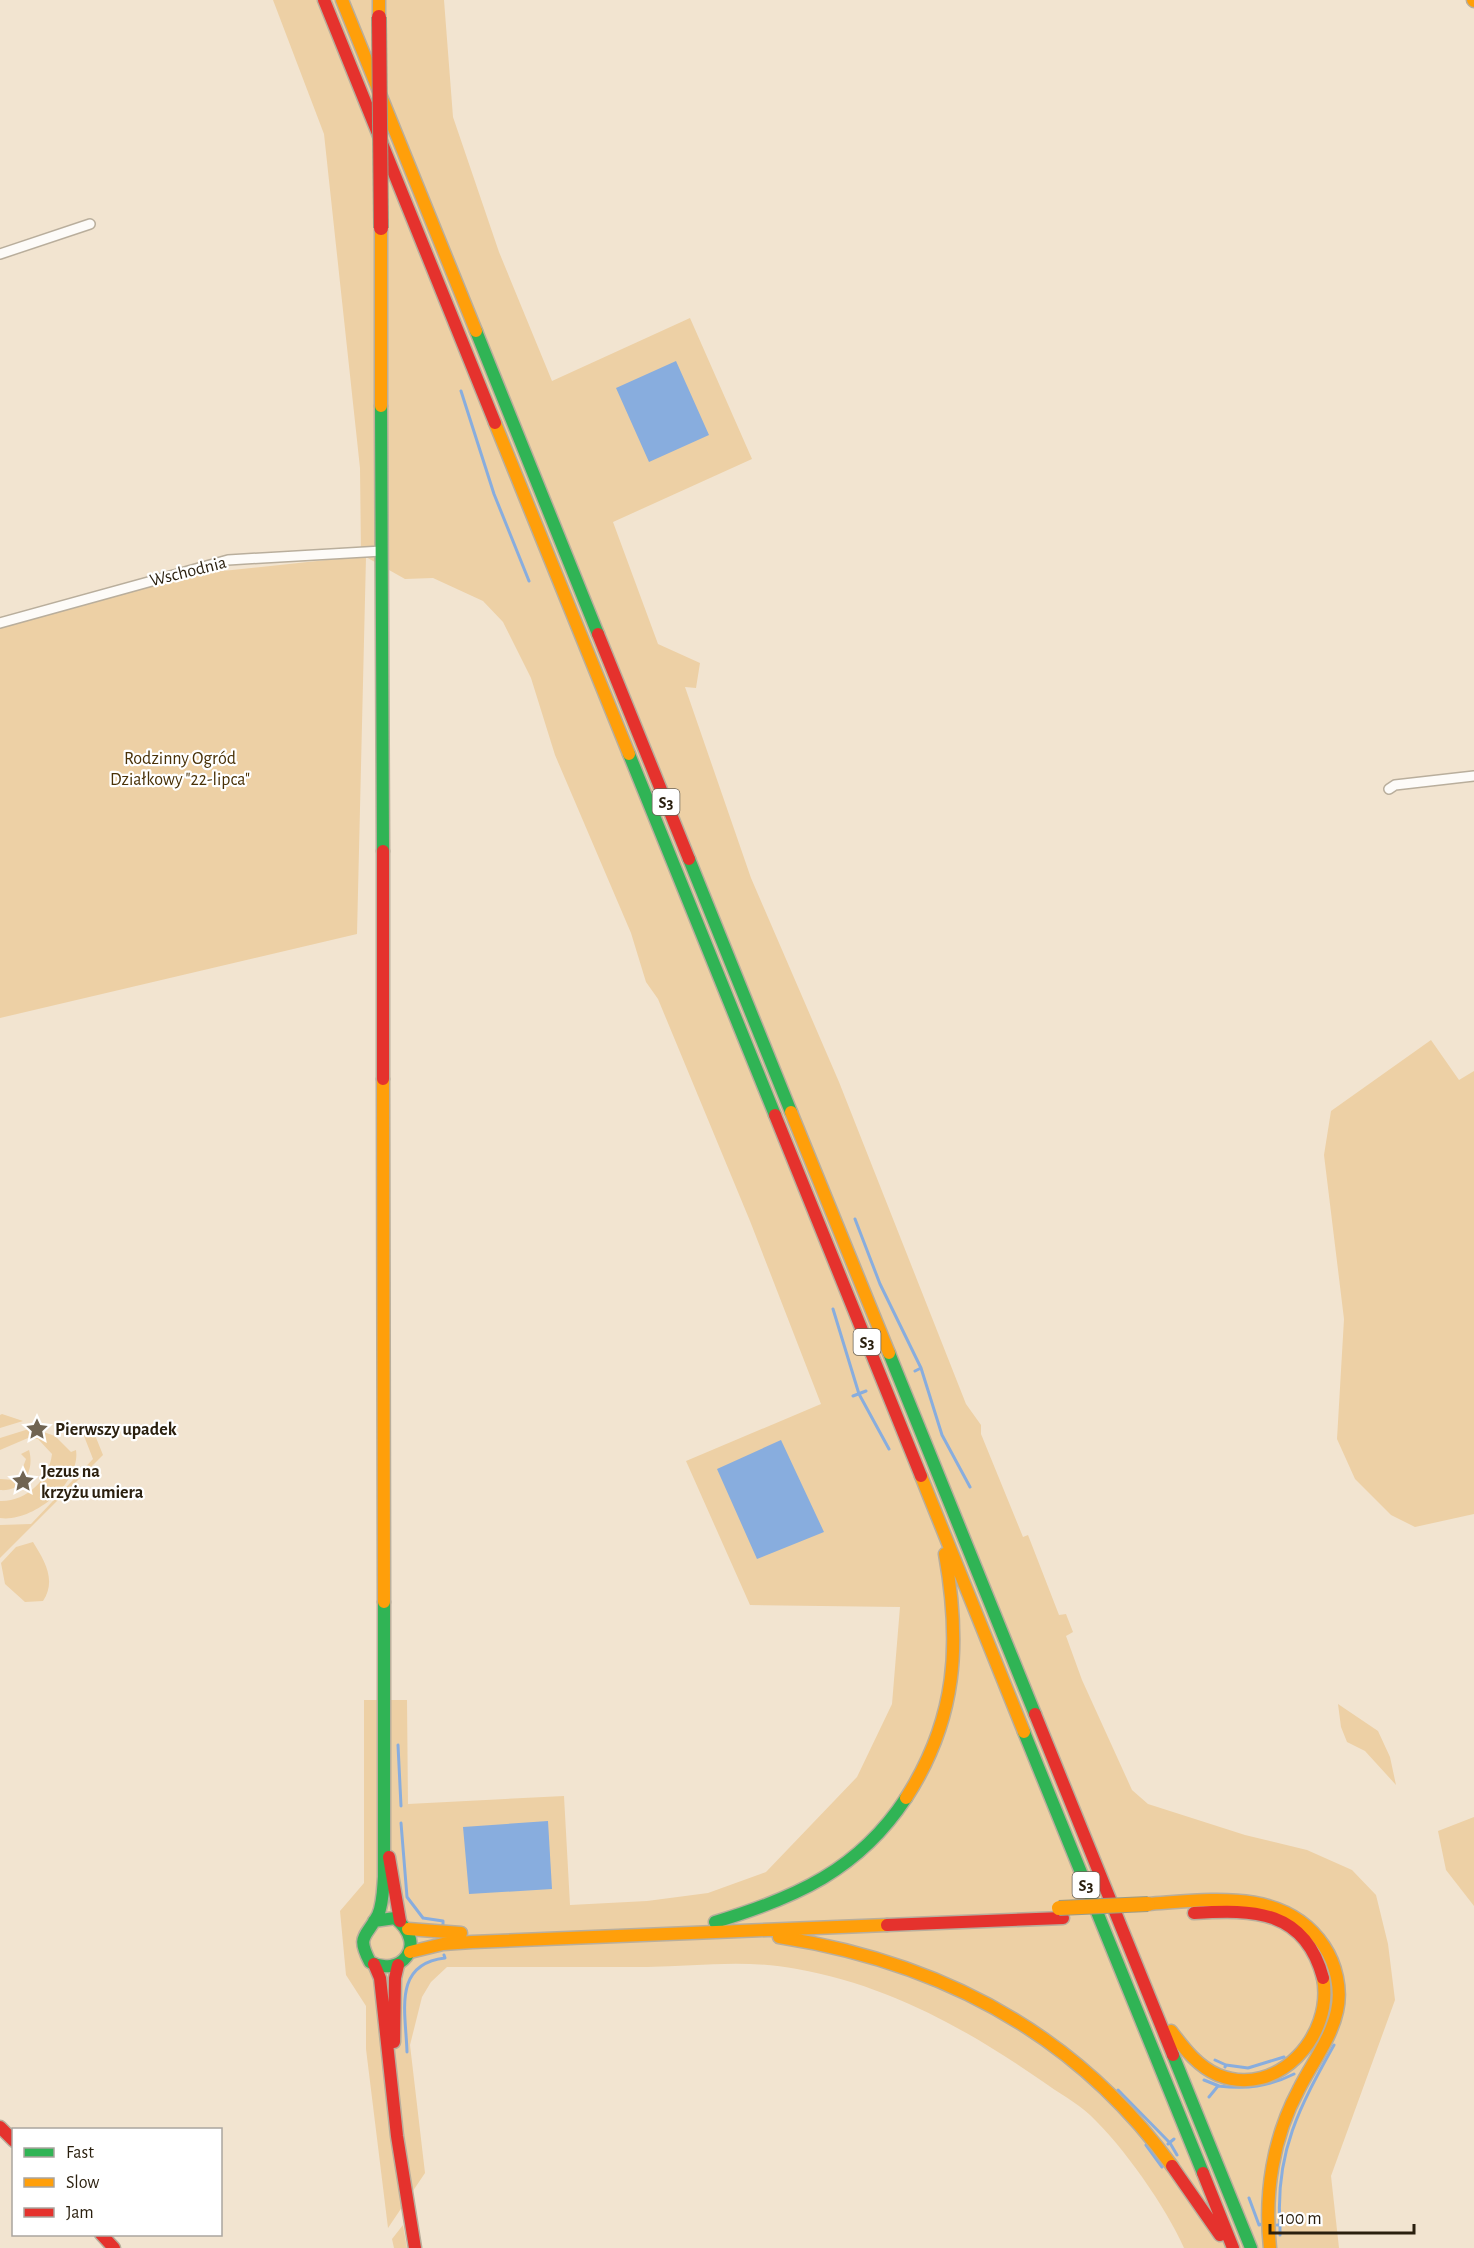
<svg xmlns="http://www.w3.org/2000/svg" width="1474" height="2248" viewBox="0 0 1474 2248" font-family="'Alegreya Sans',sans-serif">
	<rect width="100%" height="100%" fill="#f2e4d0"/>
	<path fill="#edd0a5" d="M273,0H444L453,117L499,252L552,381L690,318L752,459L613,522L658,644L700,663L696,688L685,687L751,878L839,1082L966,1404L981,1425V1434L1023,1537L1028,1535L1059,1615L1066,1614L1073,1632L1066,1636L1082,1680L1132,1790L1148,1804L1245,1835L1307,1850L1352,1870L1376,1895L1388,1944L1395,2000L1331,2176L1339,2248H1184C1166,2207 1123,2146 1090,2115C1076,2102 1057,2092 1042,2081C967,2029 888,1985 797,1969C746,1959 697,1966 647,1967C581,1967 514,1967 447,1967L431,1982L422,1997L410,2045L425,2173L388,2228L366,2049V2006L346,1975L340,1911L364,1883V1700H407L408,1804L564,1796L570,1905L647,1901L708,1893L766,1872L857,1777L892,1704L900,1607L750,1605L686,1461L821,1404L750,1221L658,999L646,982L631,933L555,755L531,678L503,622L483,601L433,578L405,579L366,557L357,934L0,1018V627L194,574L364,556L361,554L360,468L324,134Z
		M1431,1040L1459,1080L1474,1071V1514L1415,1527L1391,1515L1355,1479L1337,1439L1344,1319L1324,1155L1331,1111Z
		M2,1414L23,1421L0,1428V1415Z
		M91,1425L103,1455L0,1558V1525L31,1524L93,1459L84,1436Z
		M32,1428L55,1436L71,1452L76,1450C81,1483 33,1523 0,1518V1501C26,1502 49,1480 52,1454L38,1439L28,1438L0,1450V1438Z
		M29,1450C35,1470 23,1492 0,1490V1479L15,1480L20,1475L26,1459L21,1454Z
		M33,1542C44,1560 57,1580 43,1601L25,1602L5,1584L1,1563L16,1547Z
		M1338,1704L1378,1731L1390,1757L1396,1785L1365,1751L1347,1742L1341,1727Z
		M1474,1817V1906L1446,1870L1438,1831Z
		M403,2225L407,2248H394L392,2239Z"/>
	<path fill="#88adde" d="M676,361L709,435L649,462L616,388Z
		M781,1440L824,1532L757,1559L717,1469Z
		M548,1821L552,1889L469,1894L463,1827Z"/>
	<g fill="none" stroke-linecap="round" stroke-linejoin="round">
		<path stroke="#88adde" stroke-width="3" d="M461,391L494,494L529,581
			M855,1219L880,1284L921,1368
			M833,1309L859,1394L889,1449
			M915,1371L921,1368L942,1435L970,1487
			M853,1396L866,1391
			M398,1745L401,1806
			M401,1823L407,1897L423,1918L443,1921V1924
			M407,2052C406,2013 392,1964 445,1958L444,1955
			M1215,2060L1226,2065L1225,2067
			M1226,2065L1248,2068L1284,2057
			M1204,2080L1219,2086
			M1118,2090L1170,2143L1177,2155
			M1209,2097L1218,2086C1247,2089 1268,2087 1294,2074
			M1168,2144L1174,2139
			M1146,2145L1162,2167
			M1249,2198L1259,2225L1262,2224
			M1277,2225H1280C1275,2152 1300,2106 1334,2045
			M1280,2225V2235"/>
		<g stroke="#b9ae9c" stroke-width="12">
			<path id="street" d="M0,254L90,224
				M0,623L228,560L382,551
				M1389,789L1395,785L1474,776"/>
		</g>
		<g stroke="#b9ae9c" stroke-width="15">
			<path id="fast" d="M476,331L598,634
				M381,406L383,851
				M629,754L775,1115
				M689,859L791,1112
				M889,1353L1035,1714
				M1024,1732L1203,2173
				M374,1921L395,1918C430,1946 399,1978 370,1962C356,1935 366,1938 378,1915C383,1904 383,1889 384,1877V1602
				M715,1922C795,1898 859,1870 906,1798
				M1173,2055L1251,2248"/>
		</g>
		<g stroke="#b9ae9c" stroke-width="15">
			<path id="slow" d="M342,0L476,331
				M379,0V17
				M1473,0L1474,1
				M381,228V406
				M495,423L629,754
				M383,1079L384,1602
				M791,1112L889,1353
				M921,1476L1024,1732
				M906,1798C957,1719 961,1644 945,1554
				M1148,1904C1209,1900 1285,1887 1324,1946C1336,1964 1342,1989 1337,2011C1331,2039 1312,2063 1299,2089C1273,2137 1264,2194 1270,2248
				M408,1929L461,1933
				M779,1937C940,1962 1075,2032 1172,2166
				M410,1952L443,1944L472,1942L887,1925
				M1171,2031C1184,2048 1197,2066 1218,2075C1278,2099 1334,2035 1323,1978"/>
		</g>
		<g stroke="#b9ae9c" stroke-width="15">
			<path id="jam" d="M324,0L495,423
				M598,634L689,859
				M383,851V1079
				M775,1115L921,1476
				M1035,1714L1173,2055
				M389,1857L400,1921
				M1194,1913C1254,1909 1305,1910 1323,1978
				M887,1925L1063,1918
				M374,1964L380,1978L397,2136L415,2248
				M394,2042L395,1978L398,1965
				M0,2127L14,2141
				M1172,2166L1220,2235
				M1203,2173L1233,2248
				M101,2234L114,2248"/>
		</g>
		<use href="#street" stroke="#fdfbf8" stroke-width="9"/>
		<use href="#fast" stroke="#30b455" stroke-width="12"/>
		<use href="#slow" stroke="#ff9f0a" stroke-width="12"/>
		<use href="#jam" stroke="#e5322d" stroke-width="12"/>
		<g stroke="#9b9b86" stroke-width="16" stroke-linecap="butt">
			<path id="slow-bridge" d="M1059,1908L1148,1904"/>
		</g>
		<g stroke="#9b9b86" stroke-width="16" stroke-linecap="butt">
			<path id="jam-bridge" d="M379,17L381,228"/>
		</g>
		<use href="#slow-bridge" stroke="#ff9f0a" stroke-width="14"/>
		<use href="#jam-bridge" stroke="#e5322d" stroke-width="14"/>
	</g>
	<defs>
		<g id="sight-bare" transform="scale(1.8)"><path d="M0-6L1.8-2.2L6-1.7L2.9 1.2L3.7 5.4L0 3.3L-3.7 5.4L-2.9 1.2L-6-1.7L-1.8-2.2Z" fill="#706452" stroke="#fff" stroke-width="2.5" paint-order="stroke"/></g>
	</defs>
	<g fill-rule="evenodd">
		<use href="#sight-bare" x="37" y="1429"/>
		<use href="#sight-bare" x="23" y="1481"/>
	</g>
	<g text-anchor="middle" stroke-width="4.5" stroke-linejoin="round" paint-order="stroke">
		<g fill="#fff" stroke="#6a6256" stroke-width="1.5">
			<rect x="652.5" y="789" width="27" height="26" rx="4.5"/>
			<rect x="853.5" y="1329" width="27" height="26" rx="4.5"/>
			<rect x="1072.5" y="1872" width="27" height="26" rx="4.5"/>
		</g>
		<g font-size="16" font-weight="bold" fill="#2a1f0e">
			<text x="666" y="808">S3</text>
			<text x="867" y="1348">S3</text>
			<text x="1086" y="1891">S3</text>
		</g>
		<g font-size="18" fill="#2a1f0e" stroke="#fff">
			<text transform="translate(188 571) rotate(-14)" y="6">Wschodnia</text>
		</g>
		<g font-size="18" fill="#493107" stroke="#fff">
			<text x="180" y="764">Rodzinny Ogród<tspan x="180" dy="21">Działkowy "22-lipca"</tspan></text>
		</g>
		<g font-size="18" font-weight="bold" fill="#2a1f0e" stroke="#fff" text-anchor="start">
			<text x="55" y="1435">Pierwszy upadek</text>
			<text x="41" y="1477">Jezus na<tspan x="41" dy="21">krzyżu umiera</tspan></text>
		</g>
	</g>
	<rect x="12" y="2128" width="210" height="108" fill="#ffffff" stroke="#aaa59f" stroke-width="1.5"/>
	<rect x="24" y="2148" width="30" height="9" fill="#30b455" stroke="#aaa59f" stroke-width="1.5"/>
	<text x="66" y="2158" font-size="18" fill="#2a1f0e">Fast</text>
	<rect x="24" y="2178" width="30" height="9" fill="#ff9f0a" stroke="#aaa59f" stroke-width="1.5"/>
	<text x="66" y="2188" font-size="18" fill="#2a1f0e">Slow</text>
	<rect x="24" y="2208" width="30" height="9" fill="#e5322d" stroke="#aaa59f" stroke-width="1.5"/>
	<text x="66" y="2218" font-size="18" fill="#2a1f0e">Jam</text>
	<path d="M1270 2224v9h144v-9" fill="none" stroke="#2a1f0e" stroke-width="3"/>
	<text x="1279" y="2224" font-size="18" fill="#2a1f0e" stroke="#ffffff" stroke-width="4.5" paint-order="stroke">100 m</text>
</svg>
